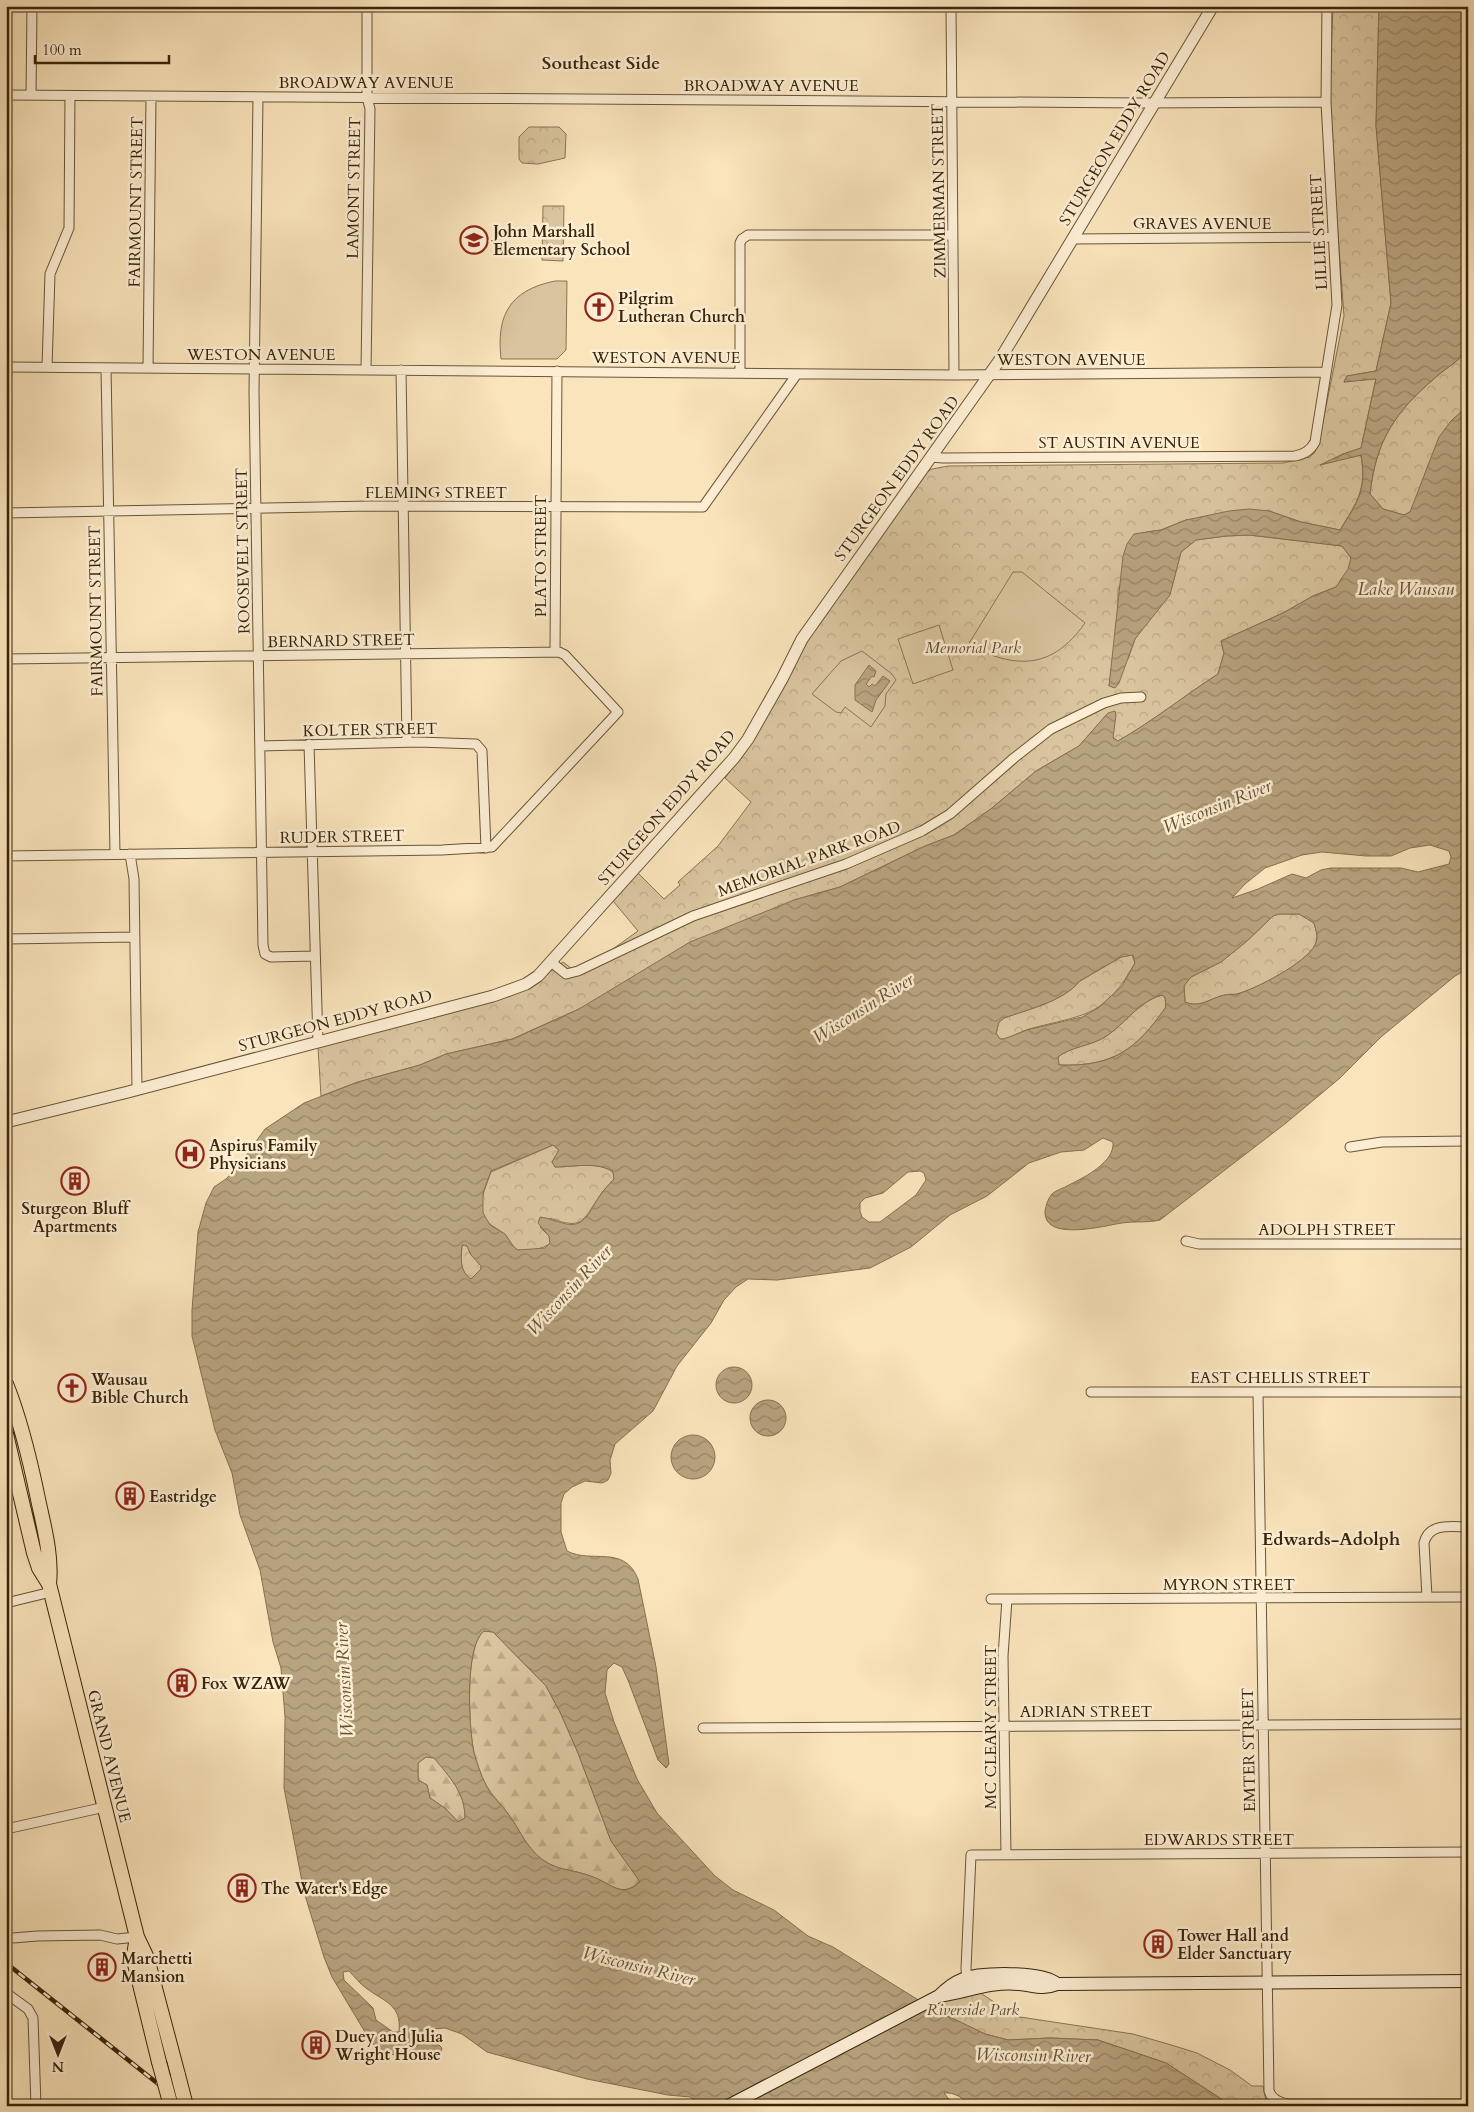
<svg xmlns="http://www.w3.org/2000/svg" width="1474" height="2112" viewBox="0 0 1474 2112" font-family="Cardo,serif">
	<defs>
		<pattern id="forest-firs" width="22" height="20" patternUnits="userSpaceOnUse" patternTransform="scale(1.25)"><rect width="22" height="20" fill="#d9c49e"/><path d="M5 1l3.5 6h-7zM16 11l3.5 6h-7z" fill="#bba887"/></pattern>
		<pattern id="park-crowns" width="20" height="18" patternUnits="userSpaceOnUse" patternTransform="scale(1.25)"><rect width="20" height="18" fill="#d9c49e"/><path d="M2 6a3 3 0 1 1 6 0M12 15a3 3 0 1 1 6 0" fill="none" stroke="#bba887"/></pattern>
		<pattern id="water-waves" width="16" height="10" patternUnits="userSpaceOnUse" patternTransform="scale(1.25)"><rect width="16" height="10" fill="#b8a37f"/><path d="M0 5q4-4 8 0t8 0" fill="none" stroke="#978566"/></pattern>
	</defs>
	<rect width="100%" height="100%" fill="#fae4bc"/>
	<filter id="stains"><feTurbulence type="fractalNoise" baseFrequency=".004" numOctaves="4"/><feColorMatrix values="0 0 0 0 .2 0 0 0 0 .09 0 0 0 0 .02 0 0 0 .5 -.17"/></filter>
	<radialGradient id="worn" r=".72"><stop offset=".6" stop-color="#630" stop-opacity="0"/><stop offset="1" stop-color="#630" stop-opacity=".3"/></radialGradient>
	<path fill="url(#forest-firs)" stroke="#887454" d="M484,1631L493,1632L546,1686L560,1712L578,1753L611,1841L640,1881C622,1899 612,1884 593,1877C571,1868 553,1872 535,1853C524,1842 518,1827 509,1815C502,1805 492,1796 486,1785C481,1776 477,1763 474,1753C469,1730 464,1646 484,1631Z
		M426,1757L435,1758C450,1778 465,1792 465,1818L458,1822L446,1809L430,1798L427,1785L418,1780V1763Z"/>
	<path fill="url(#park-crowns)" stroke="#887454" d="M1333,6H1379L1376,126L1391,303L1376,371L1347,376L1344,382L1376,378L1361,448L1343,454L1323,464L1361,455C1367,489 1357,502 1340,530L1301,522L1269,511L1186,520L1161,530L1146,532L1118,589V617L1109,686L1128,659L1135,639L1173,583L1181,552L1196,540L1226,536L1249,535L1342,546L1351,558L1349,569L1336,587L1313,596L1283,613L1221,641L1224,653L1218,674C1184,696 1153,721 1118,741L1113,738L1108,713L1079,746L1036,771L992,808L954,835L925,846L840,887L794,900L579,1009L512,1039L446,1054L420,1065L358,1082L321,1096L318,1047L510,996L530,987L563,962L571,968C596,963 617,946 638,931L613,901L638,873L664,899L680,885L678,882L718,846L751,802L725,778L751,744L797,655L927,472L932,469L948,466L1283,463L1310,457L1315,452L1319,442L1344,316L1329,113Z
		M529,127H559L566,134L565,158L538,164L522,163L519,159V137Z
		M543,206H564L563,261L542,260Z
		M1468,350V406L1451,421L1428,465L1416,502L1410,512L1404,515L1383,509L1370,494C1376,440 1395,412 1436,377C1446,368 1459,361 1468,350Z
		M1279,914H1299L1314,923C1316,931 1319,937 1315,945C1306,963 1256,989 1237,994C1233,995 1229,994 1225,995C1212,997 1200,1009 1185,1002L1184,985L1191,977L1221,962L1247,941L1273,916Z
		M1132,955L1135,963C1104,1018 1085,1014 1029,1029C1019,1032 1010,1039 1000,1039L996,1033L999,1022L1004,1018C1029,1009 1062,1002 1080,981L1121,957Z
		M1162,995L1165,997L1166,1007C1136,1050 1113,1067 1058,1065V1057C1070,1047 1090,1046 1105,1037C1124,1025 1139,1001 1162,995Z
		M553,1145L559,1150L552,1162L555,1167C573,1167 598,1161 613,1172L614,1179C609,1185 603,1190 599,1197C582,1222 582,1230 550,1218L540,1227L549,1236L550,1243C545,1249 521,1254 514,1248C510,1244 509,1238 505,1235C497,1227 487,1226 483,1213C479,1199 487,1184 491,1172Z
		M462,1245L467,1246L471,1255L481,1265V1269L471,1279C459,1271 461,1258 462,1245Z
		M976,1990L1009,2012L1020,2017L1133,2034L1168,2044L1197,2053L1230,2070L1252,2086H1263L1266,2101L1271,2106H1232L1166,2063L1098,2040L1050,2038L1008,2040L985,2034L931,2008L947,1999Z"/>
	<path fill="#d9c49e" stroke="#887454" d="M555,281H567L566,350L557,359H501C496,315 510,290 555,281Z
		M1013,572H1022L1085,623C1052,670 1016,669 968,645Z
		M939,625L953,670L913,684L898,639Z
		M862,651L892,674L896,680L886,694L885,706L871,727L845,707L841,713L836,712L812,694L841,661Z"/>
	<path fill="url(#water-waves)" stroke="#857150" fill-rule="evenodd" d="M1379,6H1468V350C1459,361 1446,368 1436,377C1395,412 1376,440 1370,494L1383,509L1404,515L1410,512L1439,437L1451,421L1468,406V969L1455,976L1381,1037L1340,1078L1286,1123L1160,1220C1147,1223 1135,1221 1122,1223C1107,1225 1043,1243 1045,1211C1046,1206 1048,1198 1052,1194C1056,1190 1064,1188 1069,1185C1085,1177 1115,1162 1113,1142L1103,1138L1084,1150L1061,1152L1029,1163L987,1196L950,1215L911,1247L870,1268L777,1280L748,1279L736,1287L724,1300L711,1323L677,1366L653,1411L615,1444L610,1460L611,1473L608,1480L602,1483L585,1481L572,1487L564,1494L561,1503V1532L567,1551C592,1564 624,1544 638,1579L656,1667L669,1764L666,1768L658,1760L628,1680L622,1667L614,1663L607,1670L605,1693L614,1722L637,1779L657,1813L715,1876L733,1890L774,1910L808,1936L833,1947L933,2009L985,2034L1008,2040L1050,2038L1098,2040L1166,2063L1232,2106H970C963,2098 955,2092 944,2093L954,2106H703L690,2097L668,2095L587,2079L505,2057L487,2052L462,2034L445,2028L432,2029L430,2036L442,2048L440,2054L420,2059L390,2054L380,2050L371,2042L332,1977L324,1957L304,1892L284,1788L285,1717L281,1668L273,1642L260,1570L240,1515L232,1473L215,1430L192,1336V1310L198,1232L206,1203L214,1187L226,1179L239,1165L265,1129L304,1103L358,1082L420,1065L446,1054L513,1039L579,1009L690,942L794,900L840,887L925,846L954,835L992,808L1036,771L1079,746L1108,713L1115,711L1116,715L1113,738L1118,741C1153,721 1184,696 1218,674L1224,653L1221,641L1283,613L1313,596L1336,587L1348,569L1351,558L1342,546L1249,535L1226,536L1196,540L1181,552L1170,595L1135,639L1119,683L1115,688L1109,686L1123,556L1127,544L1134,534L1161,530L1186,520L1229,511L1249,509L1269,511L1301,522L1340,530C1358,502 1367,490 1361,455L1320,465L1343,454L1361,448L1376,379L1344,382L1347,376L1376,371L1391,303L1376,126ZM1430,845L1449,851L1451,857L1449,864L1418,872L1401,868H1331L1321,870L1306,878L1292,874L1258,889L1232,898L1245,884L1265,868L1302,855L1322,852L1366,856H1391L1410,848ZM1279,914H1299L1314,923C1316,931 1319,937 1315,945C1306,963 1256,989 1237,994C1233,995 1229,994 1225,995C1212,997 1200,1009 1185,1002L1184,986L1191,977L1221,962L1247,941L1273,916ZM1133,955L1135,963L1122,986L1098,1008L1082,1017L1027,1030L1004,1039H1000L996,1033L999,1022L1004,1018C1029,1009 1062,1002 1080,981L1121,957ZM1162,995L1165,997L1166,1007C1136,1050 1113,1067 1059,1065L1058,1057C1070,1047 1090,1046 1105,1037C1124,1025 1139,1001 1162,995ZM553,1145L559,1150L552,1162L555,1167C573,1167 598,1161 613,1172L614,1179C609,1185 603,1190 599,1197C590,1210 585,1228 566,1224C556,1222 550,1218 540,1217L538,1223L549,1236L550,1243L545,1248L518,1250L514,1247L505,1234L490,1225L483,1213V1193L491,1171ZM920,1171L924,1173L926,1180L916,1195L880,1222H869L862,1217L860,1211V1203L865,1198L883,1193L908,1172ZM462,1245L467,1246L471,1255L481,1266V1269L471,1279C459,1271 461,1258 462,1245ZM484,1631L493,1632L546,1686L560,1712L578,1753L611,1841L640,1882C622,1899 612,1884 593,1877C571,1868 553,1872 535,1853C524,1842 518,1827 509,1815C502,1805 491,1796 486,1785C481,1776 477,1763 474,1753C469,1730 464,1646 484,1631ZM426,1757L434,1758C450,1778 465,1792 465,1818L458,1822L446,1809L430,1798L427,1785L418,1780V1763ZM349,1971C355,1977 360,1984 366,1988C384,2002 402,2004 399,2032H393L376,2020L373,2008L344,1980L343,1972Z
		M869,665L876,671L874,677L872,676L866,684L869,687L872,684L875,686L883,676L890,681L876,700L872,712L855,700V685Z
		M716 1385a18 18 0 1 1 36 0a18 18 0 1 1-36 0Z
		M750 1418a18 18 0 1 1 36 0a18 18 0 1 1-36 0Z
		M671 1457a22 22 0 1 1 44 0a22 22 0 1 1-44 0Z"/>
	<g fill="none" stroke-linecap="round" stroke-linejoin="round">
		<g stroke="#685536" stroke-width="11">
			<path id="minor" d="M951,6L954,375
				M6,95L1142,103L1326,102
				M31,95L32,6
				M258,97L254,392L263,945L265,954L271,957L315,956
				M1073,239L1333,237
				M6,367L954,375L1326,372
				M47,367L50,274L69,228L70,96
				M106,368L115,854
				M148,368L151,97
				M366,370L370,109L367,97V6
				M401,370L407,742
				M740,373V243L742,239L748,235H953
				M931,457L943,458L1295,456C1304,454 1310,451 1315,442L1337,305L1326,102L1327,6
				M6,513L371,506L703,507L797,374
				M555,652L557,371
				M6,659L559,652L565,655L618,712L492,847L442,850L6,856
				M309,744L318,1042
				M260,746L418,742L476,744L482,751L486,848
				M130,854L134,879L137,1089
				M6,939L135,937
				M551,962L566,974L578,971L693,916L846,864L922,831L950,814L1014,758L1051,729L1104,703L1121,698L1141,697
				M1350,1147L1382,1142L1468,1141
				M1186,1241L1199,1244H1468
				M1091,1392H1468
				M1258,1392L1269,2091C1272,2100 1280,2103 1289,2104H1468
				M1427,1597L1424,1543C1429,1522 1452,1527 1468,1527
				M991,1599L1468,1597
				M6,1603L51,1592
				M703,1728L1468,1724
				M6,1829L105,1807
				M1006,1855L1003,1656L1007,1599
				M13,1938L37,1936L100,1935L117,1939L137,1937
				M967,1978L966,1969L971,1855L1468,1852
				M6,1993L28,2009L33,2018L36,2106"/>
		</g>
		<g stroke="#685536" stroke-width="13">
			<path id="tertiary" d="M6,1122L128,1092L493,996L526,984L538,976L734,758L748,739L782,679L802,639L999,361L1213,6"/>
		</g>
		<g stroke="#382509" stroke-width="14">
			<path id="secondary" d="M939,1996C966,1992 991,1981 1019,1984C1033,1985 1043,1990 1057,1984L1468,1981
				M728,2106L939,1996C945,1990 953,1983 961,1980C980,1972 1042,1971 1057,1984"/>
		</g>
		<g stroke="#382509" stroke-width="16">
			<path id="primary" d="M6,1384C21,1421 30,1460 38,1499C44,1527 52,1556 49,1584
				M6,1434L34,1553L39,1568L49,1584L137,1937L147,1958L178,2075
				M137,1937L134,1955L135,1964L159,2062"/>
		</g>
		<use href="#minor" stroke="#fcedd3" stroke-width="9"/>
		<use href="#tertiary" stroke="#fcedd3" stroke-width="11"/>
		<use href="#secondary" stroke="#fcedd3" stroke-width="12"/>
		<use href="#primary" stroke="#fae4bc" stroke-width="14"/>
		<g stroke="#382509" stroke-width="4.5">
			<path id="rail" d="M6,1963L186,2106"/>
		</g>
		<use href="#rail" stroke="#fcedd3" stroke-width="2.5" stroke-dasharray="8" stroke-linecap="butt"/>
		<g stroke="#382509" stroke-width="16" stroke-linecap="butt">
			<path id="primary-bridge" d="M159,2062L171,2106
				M178,2075L186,2106"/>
		</g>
		<use href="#primary-bridge" stroke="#fae4bc" stroke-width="14"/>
	</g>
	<defs>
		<g id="school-ring" transform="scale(1.4375)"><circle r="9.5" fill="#fcedd3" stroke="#8f2418" stroke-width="1.5"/><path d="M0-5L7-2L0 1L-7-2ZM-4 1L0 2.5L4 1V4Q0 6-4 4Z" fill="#8f2418"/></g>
		<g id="church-ring" transform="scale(1.4375)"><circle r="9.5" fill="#fcedd3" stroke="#8f2418" stroke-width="1.5"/><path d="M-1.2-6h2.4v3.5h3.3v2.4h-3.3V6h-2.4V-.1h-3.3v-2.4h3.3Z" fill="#8f2418"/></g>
		<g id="hospital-ring" transform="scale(1.4375)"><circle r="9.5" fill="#fcedd3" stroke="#8f2418" stroke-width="1.5"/><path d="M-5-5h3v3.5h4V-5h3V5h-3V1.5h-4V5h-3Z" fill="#8f2418"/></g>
		<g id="building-ring" transform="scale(1.4375)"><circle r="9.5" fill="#fcedd3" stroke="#8f2418" stroke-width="1.5"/><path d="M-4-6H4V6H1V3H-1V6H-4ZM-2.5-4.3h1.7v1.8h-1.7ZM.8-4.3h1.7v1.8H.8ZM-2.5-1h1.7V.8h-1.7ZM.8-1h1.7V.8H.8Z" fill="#8f2418"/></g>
	</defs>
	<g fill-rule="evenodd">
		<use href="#school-ring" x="474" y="240"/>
		<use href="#church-ring" x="599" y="307"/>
		<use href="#hospital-ring" x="190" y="1154"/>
		<use href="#building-ring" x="75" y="1181"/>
		<use href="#church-ring" x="72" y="1388"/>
		<use href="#building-ring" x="130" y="1496"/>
		<use href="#building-ring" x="182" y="1683"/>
		<use href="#building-ring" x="242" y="1888"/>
		<use href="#building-ring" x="1158" y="1944"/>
		<use href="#building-ring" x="102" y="1967"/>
		<use href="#building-ring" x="316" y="2045"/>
	</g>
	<g text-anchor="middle" stroke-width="5" stroke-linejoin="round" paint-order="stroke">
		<g font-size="16" fill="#382509" stroke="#fcedd3">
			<text x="366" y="88">BROADWAY AVENUE</text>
			<text x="771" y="91">BROADWAY AVENUE</text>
			<text transform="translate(1114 138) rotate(-59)" y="6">STURGEON EDDY ROAD</text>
			<text transform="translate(353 188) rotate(-89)" y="6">LAMONT STREET</text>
			<text transform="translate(938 191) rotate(-91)" y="6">ZIMMERMAN STREET</text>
			<text transform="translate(135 202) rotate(-89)" y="6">FAIRMOUNT STREET</text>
			<text x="1202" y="229">GRAVES AVENUE</text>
			<text transform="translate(1318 232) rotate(-93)" y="6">LILLIE STREET</text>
			<text x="261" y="360">WESTON AVENUE</text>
			<text x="666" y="363">WESTON AVENUE</text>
			<text x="1071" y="365">WESTON AVENUE</text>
			<text x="1119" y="448">ST AUSTIN AVENUE</text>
			<text transform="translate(896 478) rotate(-54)" y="6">STURGEON EDDY ROAD</text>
			<text x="436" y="498">FLEMING STREET</text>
			<text transform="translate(242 551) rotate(-91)" y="6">ROOSEVELT STREET</text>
			<text transform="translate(540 556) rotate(-90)" y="6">PLATO STREET</text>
			<text transform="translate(95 611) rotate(-91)" y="6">FAIRMOUNT STREET</text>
			<text transform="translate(341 640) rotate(-1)" y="6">BERNARD STREET</text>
			<text transform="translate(370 729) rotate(-1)" y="6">KOLTER STREET</text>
			<text transform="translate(666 807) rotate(-49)" y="6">STURGEON EDDY ROAD</text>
			<text transform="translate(342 836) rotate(-1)" y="6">RUDER STREET</text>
			<text transform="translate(809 858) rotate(-20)" y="6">MEMORIAL PARK ROAD</text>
			<text transform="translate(335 1020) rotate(-15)" y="6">STURGEON EDDY ROAD</text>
			<text x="1327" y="1235">ADOLPH STREET</text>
			<text x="1280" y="1383">EAST CHELLIS STREET</text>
			<text x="1229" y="1590">MYRON STREET</text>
			<text x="1086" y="1717">ADRIAN STREET</text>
			<text transform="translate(990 1727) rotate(-90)" y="6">MC CLEARY STREET</text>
			<text transform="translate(1248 1750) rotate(-91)" y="6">EMTER STREET</text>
			<text transform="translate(110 1756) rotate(76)" y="6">GRAND AVENUE</text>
			<text x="1219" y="1845">EDWARDS STREET</text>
		</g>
		<g font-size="16" font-weight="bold" fill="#382509" stroke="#fcedd3" text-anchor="start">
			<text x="493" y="237">John Marshall<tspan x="493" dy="18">Elementary School</tspan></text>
			<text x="618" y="304">Pilgrim<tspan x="618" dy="18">Lutheran Church</tspan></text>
			<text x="209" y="1151">Aspirus Family<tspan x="209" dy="18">Physicians</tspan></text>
			<text x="75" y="1214" text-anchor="middle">Sturgeon Bluff<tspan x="75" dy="18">Apartments</tspan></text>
			<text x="91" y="1385">Wausau<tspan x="91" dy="18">Bible Church</tspan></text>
			<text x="149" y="1502">Eastridge</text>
			<text x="201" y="1689">Fox WZAW</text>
			<text x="261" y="1894">The Water's Edge</text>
			<text x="1177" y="1941">Tower Hall and<tspan x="1177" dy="18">Elder Sanctuary</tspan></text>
			<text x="121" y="1964">Marchetti<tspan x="121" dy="18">Mansion</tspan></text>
			<text x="335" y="2042">Duey and Julia<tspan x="335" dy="18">Wright House</tspan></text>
		</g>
		<g font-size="16" font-style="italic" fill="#604d2e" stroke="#fcedd3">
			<text x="973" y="653">Memorial Park</text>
			<text x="973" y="2015">Riverside Park</text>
		</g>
		<g font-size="18" font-weight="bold" fill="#382509" stroke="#fcedd3">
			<text x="601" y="69">Southeast Side</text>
			<text x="1331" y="1545">Edwards-Adolph</text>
		</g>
		<g font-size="18" font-style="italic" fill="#655132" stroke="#fcedd3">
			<text x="1406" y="595">Lake Wausau</text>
			<text transform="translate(1217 806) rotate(-22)" y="6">Wisconsin River</text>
			<text transform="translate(863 1008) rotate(-32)" y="6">Wisconsin River</text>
			<text transform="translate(569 1290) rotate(-47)" y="6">Wisconsin River</text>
			<text transform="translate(344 1680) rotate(-93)" y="6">Wisconsin River</text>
			<text transform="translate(639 1966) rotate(14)" y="6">Wisconsin River</text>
			<text transform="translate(1033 2055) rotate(1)" y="6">Wisconsin River</text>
		</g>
	</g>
	<rect width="1474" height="2112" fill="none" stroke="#fae4bc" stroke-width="25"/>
	<rect x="8" y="8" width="1459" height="2097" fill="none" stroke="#382509" stroke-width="2.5"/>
	<rect x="12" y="12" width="1449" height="2087" fill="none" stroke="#382509"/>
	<g transform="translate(58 2054) rotate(180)" stroke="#fcedd3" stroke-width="4" paint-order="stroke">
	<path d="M0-4L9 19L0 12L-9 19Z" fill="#382509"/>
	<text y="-8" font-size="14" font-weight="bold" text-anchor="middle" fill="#382509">N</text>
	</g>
	<path d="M35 55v8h134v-8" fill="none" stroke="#382509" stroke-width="2.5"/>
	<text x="42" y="55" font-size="15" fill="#382509" stroke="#fcedd3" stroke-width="4" paint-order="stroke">100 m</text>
	<rect width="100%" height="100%" filter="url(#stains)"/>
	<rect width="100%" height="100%" fill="url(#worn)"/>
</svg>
